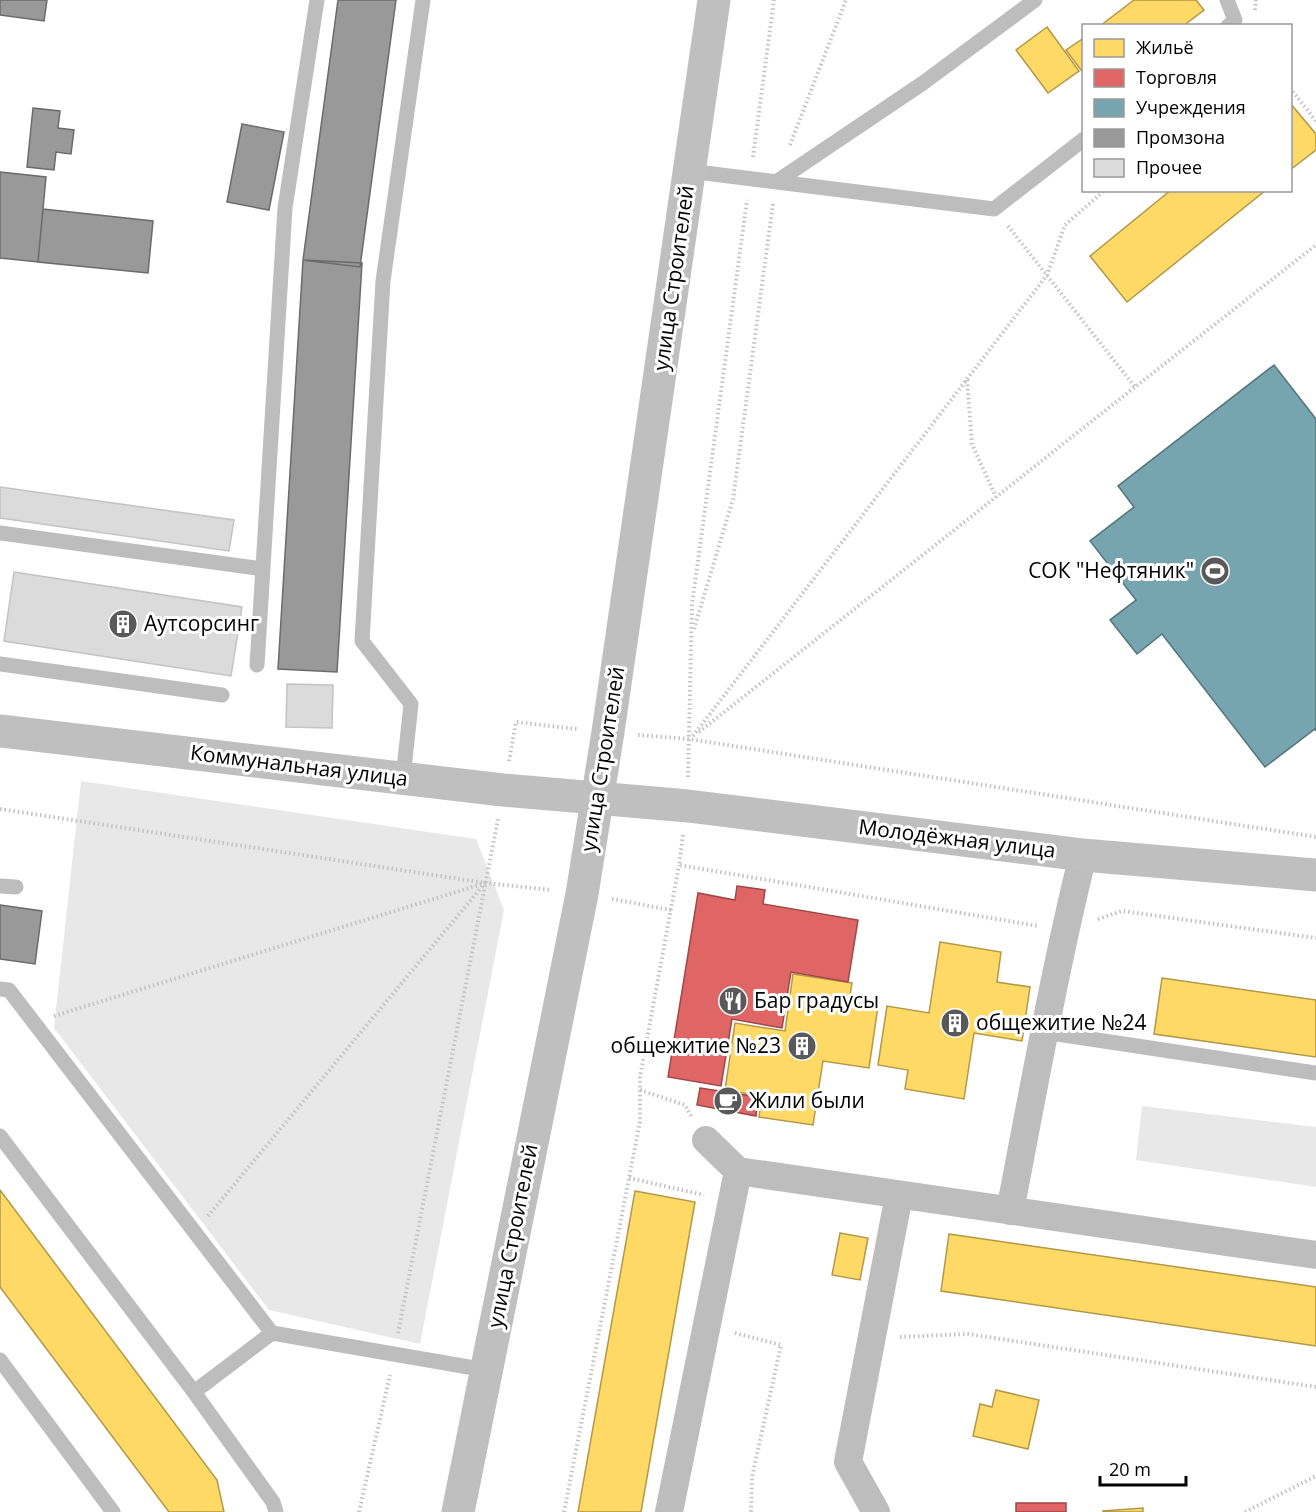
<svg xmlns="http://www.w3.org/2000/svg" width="1316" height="1512" viewBox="0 0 1316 1512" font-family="'Open Sans',sans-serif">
	<rect width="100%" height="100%" fill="#fff"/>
	<path fill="#e8e8e8" d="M81,781L476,839L504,910L420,1344L269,1310L54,1028Z
		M1142,1106L1316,1127V1187L1136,1160Z"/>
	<path fill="#ffd966" stroke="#b29847" stroke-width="1.5" d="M1134,0H1196L1204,10L1183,26H1100Z
		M1047,27L1079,71L1048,93L1016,50Z
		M1084,38V74L1066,50Z
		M1290,103L1316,134V150L1290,170Z
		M1171,190H1266L1127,302L1090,256Z
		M940,942L1001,952L997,982L1030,987L1022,1041L974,1033L964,1099L905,1089L908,1070L878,1065L887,1006L929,1013Z
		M793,974L852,983L849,1002L878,1006L869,1068L823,1061L813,1125L759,1117L762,1096L725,1090L735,1023L785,1031Z
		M1162,978L1316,1000V1057L1154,1034Z
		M0,1190L217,1480L224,1512H169L0,1287Z
		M635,1191L695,1202L641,1512H578Z
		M840,1233L868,1238L860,1280L832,1275Z
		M949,1234L1316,1287V1346L941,1291Z
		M996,1390L1039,1400L1028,1449L973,1436L980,1404L992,1407Z
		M1143,1508V1512H1103V1511Z"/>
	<path fill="#e06666" stroke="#9d4747" stroke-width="1.5" d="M737,886L765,890L763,904L858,920L848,982L791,972L782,1028L732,1019L721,1086L668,1077L698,893L735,900Z
		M700,1088L758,1097L756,1116L697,1105Z
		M1016,1503H1066V1512H1016Z"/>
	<path fill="#76a5af" stroke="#53747a" stroke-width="1.5" d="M1274,365L1316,419V731L1315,729L1265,767L1162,634L1137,654L1110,620L1136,600L1090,541L1134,507L1118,486Z"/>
	<path fill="#999" stroke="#6b6b6b" stroke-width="1.5" d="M0,0H47L44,21L0,15Z
		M338,0H396L360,267L303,260Z
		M33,108L60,111L58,128L74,130L71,154L56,152L54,170L27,167Z
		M242,124L284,132L269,210L227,202Z
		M0,172L46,177L38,262L0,258Z
		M43,209L153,221L148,273L38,262Z
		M303,260L362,263L337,672L278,669Z
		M0,905L42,911L35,964L0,959Z"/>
	<path fill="#dbdbdb" stroke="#c3c3c3" stroke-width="1.5" d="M0,487L234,520L229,551L0,518Z
		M14,572L242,607L231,676L4,641Z
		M287,684L333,685L332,728L286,727Z"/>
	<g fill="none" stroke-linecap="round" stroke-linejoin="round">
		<path stroke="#c2c2c2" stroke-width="4" stroke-dasharray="1.5 3" stroke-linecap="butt" d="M1255,10L1256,0
			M1290,88L1316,121
			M790,145L846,0
			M753,157L774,0
			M1008,226L1135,387L1316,245
			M967,380L972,444L996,497
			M694,629L733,499L773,204
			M699,732L1135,387
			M638,735L689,739L1316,837
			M693,736L1047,275L1065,225L1105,190
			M509,761L516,722L577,729
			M688,777L692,605L747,200
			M0,809L486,883L552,890
			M683,835L679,865L1038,926
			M612,899L671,910
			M1098,919L1122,911L1316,938
			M54,1016L482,884
			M640,1090L685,1105L691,1116
			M629,1178L704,1195
			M208,1216L485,883
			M398,1333L498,819
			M735,1333L781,1345L752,1477L751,1512
			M900,1337L968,1334L1316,1387
			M359,1512L390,1375
			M564,1512L640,1122V1077L679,865
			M1245,1512L1316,1476"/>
		<path stroke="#bdbdbd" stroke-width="15" d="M1227,0L1235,20L1228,26
			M689,171L994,209L1084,139
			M776,182L923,83L1035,0
			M0,533L263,569
			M0,664L222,695
			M257,665L285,208L317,0
			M403,778L411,704L362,641L383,281L423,0
			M0,886L16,887
			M0,989L9,990L272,1333
			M1044,1032L1316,1073
			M0,1136L194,1392L273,1502L276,1512
			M0,1360L113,1512
			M194,1392L272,1333L486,1370"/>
		<path stroke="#bdbdbd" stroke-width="28" d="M706,1140L738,1171
			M1010,1211C1033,1092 1054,973 1083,855
			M669,1512L738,1171L1316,1255
			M876,1512L848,1462L899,1195"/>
		<path stroke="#bfbfbf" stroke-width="33" d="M0,731L503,790L688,806L1083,855L1316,875
			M458,1512L582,894L608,732L714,0"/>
	</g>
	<defs>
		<g id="stadium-disc" transform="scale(1.5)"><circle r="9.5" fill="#595959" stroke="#fff"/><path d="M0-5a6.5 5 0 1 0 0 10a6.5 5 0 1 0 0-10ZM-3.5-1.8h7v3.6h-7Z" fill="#fff"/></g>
		<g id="building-disc" transform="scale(1.5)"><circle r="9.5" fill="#595959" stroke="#fff"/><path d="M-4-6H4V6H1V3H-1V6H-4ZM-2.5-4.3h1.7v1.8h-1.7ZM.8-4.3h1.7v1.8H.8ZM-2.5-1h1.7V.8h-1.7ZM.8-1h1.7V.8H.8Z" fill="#fff"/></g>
		<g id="restaurant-disc" transform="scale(1.5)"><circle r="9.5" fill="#595959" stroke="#fff"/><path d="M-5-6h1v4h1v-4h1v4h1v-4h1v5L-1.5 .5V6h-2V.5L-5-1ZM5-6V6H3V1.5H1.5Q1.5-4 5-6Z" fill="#fff"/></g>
		<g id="cafe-disc" transform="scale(1.5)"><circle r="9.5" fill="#595959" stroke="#fff"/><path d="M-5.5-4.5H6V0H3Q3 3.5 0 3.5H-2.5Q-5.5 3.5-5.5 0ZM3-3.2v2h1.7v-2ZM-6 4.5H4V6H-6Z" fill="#fff"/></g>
	</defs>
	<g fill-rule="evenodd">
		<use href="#stadium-disc" x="1215" y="571"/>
		<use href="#building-disc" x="123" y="624"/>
		<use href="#restaurant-disc" x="733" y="1001"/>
		<use href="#building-disc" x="955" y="1023"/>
		<use href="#building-disc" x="802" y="1046"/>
		<use href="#cafe-disc" x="728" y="1101"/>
	</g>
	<g text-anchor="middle" stroke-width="6" stroke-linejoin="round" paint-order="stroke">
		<g font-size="21" fill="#000" stroke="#fff">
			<text transform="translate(674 278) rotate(-82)" y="7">улица Строителей</text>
			<text transform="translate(603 759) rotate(-81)" y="7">улица Строителей</text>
			<text transform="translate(299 766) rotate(7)" y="7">Коммунальная улица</text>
			<text transform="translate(957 839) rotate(7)" y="7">Молодёжная улица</text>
			<text transform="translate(513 1236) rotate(-79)" y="7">улица Строителей</text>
		</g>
		<g font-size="21" fill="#000" stroke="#fff" text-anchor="start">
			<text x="1194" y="578" text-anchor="end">СОК "Нефтяник"</text>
			<text x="144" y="631">Аутсорсинг</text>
			<text x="754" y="1008">Бар градусы</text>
			<text x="976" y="1030">общежитие №24</text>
			<text x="781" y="1053" text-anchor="end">общежитие №23</text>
			<text x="749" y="1108">Жили были</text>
		</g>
	</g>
	<rect x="1082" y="24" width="210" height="168" fill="#ffffff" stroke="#999999" stroke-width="1.5"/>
	<rect x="1094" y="39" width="30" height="18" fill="#ffd966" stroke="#999999" stroke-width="1.5"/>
	<text x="1136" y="54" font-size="18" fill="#000000">Жильё</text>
	<rect x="1094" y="69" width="30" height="18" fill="#e06666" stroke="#999999" stroke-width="1.5"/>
	<text x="1136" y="84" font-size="18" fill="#000000">Торговля</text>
	<rect x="1094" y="99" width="30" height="18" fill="#76a5af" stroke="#999999" stroke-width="1.5"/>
	<text x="1136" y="114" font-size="18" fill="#000000">Учреждения</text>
	<rect x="1094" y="129" width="30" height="18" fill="#999999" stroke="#999999" stroke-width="1.5"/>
	<text x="1136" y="144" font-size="18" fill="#000000">Промзона</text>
	<rect x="1094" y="159" width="30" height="18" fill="#dbdbdb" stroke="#999999" stroke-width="1.5"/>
	<text x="1136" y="174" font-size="18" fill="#000000">Прочее</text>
	<path d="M1100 1476v9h86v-9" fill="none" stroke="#000000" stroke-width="3"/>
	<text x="1109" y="1476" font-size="18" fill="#000000" stroke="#ffffff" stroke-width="4.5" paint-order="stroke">20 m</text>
</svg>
